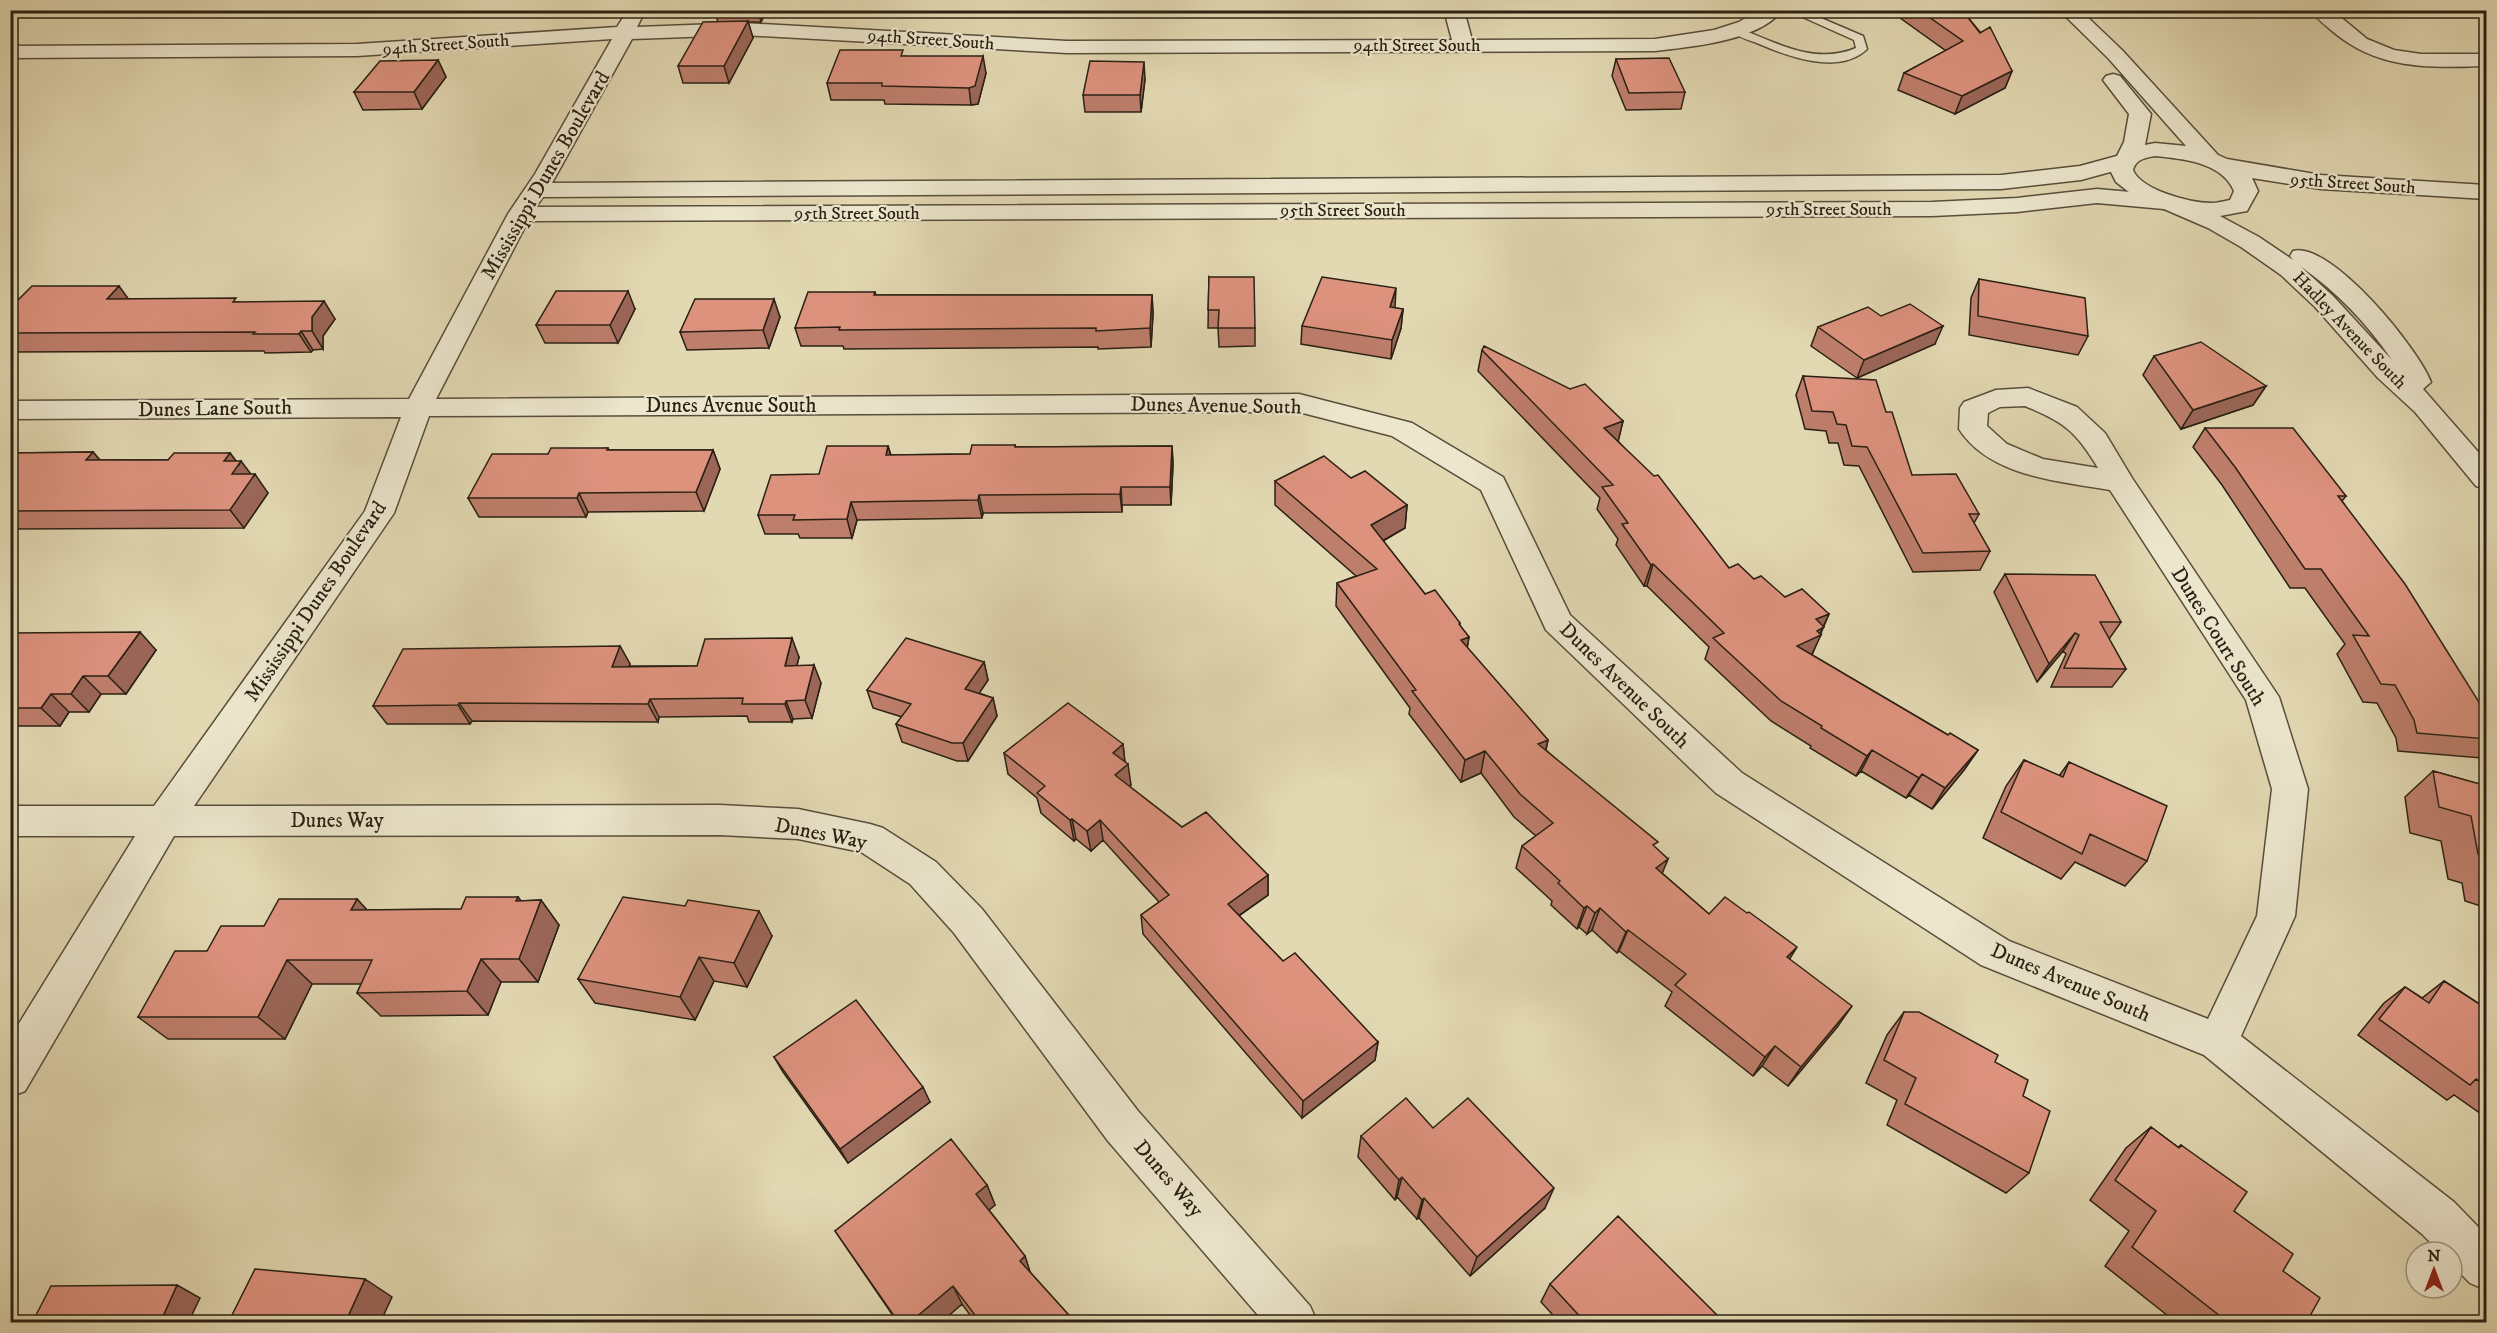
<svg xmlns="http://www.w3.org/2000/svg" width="2497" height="1333" viewBox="0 0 2497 1333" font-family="'IM FELL DW Pica',serif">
	<rect width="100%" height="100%" fill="#e2d8b2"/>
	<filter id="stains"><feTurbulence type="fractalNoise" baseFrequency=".00333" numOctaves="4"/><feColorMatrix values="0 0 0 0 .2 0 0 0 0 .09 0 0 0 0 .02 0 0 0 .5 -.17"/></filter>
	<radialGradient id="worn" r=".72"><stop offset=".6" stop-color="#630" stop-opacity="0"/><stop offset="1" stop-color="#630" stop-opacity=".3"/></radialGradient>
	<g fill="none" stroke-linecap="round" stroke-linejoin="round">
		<g stroke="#584e3b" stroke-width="3">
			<path id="service" d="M1787,10H1802L1863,36L1867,49C1839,76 1787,56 1757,43C1748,40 1738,37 1732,31L1737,28L1741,29C1778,44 1817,65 1856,48L1854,40Z"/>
		</g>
		<g stroke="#584e3b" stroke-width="3">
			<path id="minor" d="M628,10L640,11L643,15L637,27L743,23L1067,41L1452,40L1444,10H1464L1472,40L1655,39L1714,30L1739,22L1759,10H1782C1760,41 1690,47 1655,51L1067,53L743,35L632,39L552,183L2001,175L2080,166L2124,154L2132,156L2135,161L2132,166L2081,180L2001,189L543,197L536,207L1932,202L2017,198L2097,189L2164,195L2172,197L2176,202L2172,207L2164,209L2097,203L2017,212L1932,216L528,221L436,399L1299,394L1412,423L1503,477L1570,615L1742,773L2009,941L2208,1019L2257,916L2272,789L2246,700L2110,490C2059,481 1990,477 1959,429L1960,408L1964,402L1996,390L2028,388L2077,407L2105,433L2132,478L2279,697L2308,789L2295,916L2241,1036L2454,1202L2486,1235V1290L2470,1283L2452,1265V1252H2440L2422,1234L2204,1055L1981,965L1716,793L1546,630L1481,490L1392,436L1299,412L429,416L394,513L194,806L720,805L798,809L870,824L883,828L936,862L982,909L1138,1111L1310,1306L1317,1322H1264L1108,1141L954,933L910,884L861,852L798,839L720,835L174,836L25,1091L10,1097V1038L135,836H10V806H154L365,511L401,417L10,419V401L409,399L508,214L535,174L612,39L357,56L10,58V46L357,44L617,27ZM2025,406C2064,422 2076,431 2098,468L2043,459L2007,444L1987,426L1988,413L2000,407Z
				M2311,10H2332L2367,39L2394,50L2421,54H2486V66C2429,68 2377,70 2331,30C2324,24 2316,18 2311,10Z"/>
		</g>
		<g stroke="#584e3b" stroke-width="3">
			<path id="tertiary" d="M2059,10H2080L2122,50L2218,155L2227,159L2321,175L2486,185V199L2321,189L2252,178L2258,191L2247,211L2220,216L2259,237L2293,260L2290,256L2293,251C2331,241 2418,348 2431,382L2423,389L2486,461V489L2476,486L2415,412L2378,378L2315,307L2281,275L2241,247L2208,228L2134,196L2116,182L2110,170L2124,142L2129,114L2103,80L2106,76L2113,74L2120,76L2151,114L2145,145L2155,143L2186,146L2108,58ZM2155,156C2183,159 2222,162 2234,191L2230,200C2224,201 2217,203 2211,203C2190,203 2141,190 2133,170C2136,159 2145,158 2155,156ZM2300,266C2337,292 2366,322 2392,360L2333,296Z"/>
		</g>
		<use href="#service" fill="#ece6cd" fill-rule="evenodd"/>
		<use href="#minor" fill="#ece6cd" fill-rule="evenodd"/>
		<use href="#tertiary" fill="#ece6cd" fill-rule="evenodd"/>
	</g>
	<path fill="#be7e6c" stroke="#2a2013" stroke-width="1.5" d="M714,10H767L761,22H748L753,38L729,83H683L678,66L718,22Z
		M1889,10H1962L2012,71L2005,88L1955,114L1898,90L1904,73L1946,51Z
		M904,56L986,73L978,104L971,105L885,104L884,100H831L827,83Z
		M1616,59L1685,92L1681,109L1626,110L1612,76Z
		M438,60L446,77L422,109L363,110L354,92Z
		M1145,79L1141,112H1085L1083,95Z
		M1209,277L1255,328V346L1219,347L1218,328H1208Z
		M1979,279L2088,336L2078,355L1969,335L1971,298Z
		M875,292L876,295H1152L1153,314L1151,347L1098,349V347L844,349L843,346H801L795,328Z
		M128,299L239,302L335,319L323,336V349L313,350L311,352L265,353L264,351L10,352V301Z
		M1394,308L1403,309L1401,328L1391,359L1301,344L1302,326Z
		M635,309L618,343H545L536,325Z
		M1881,316L1935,344L1857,378L1811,346L1818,327Z
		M780,317L769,348L687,350L680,332Z
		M1482,350L1623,421L1618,441L1729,568L1754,579L1785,597L1829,614L1812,655L1948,735L1978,750L1964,770L1932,809L1909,795L1906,798L1861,771L1856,776L1810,748L1811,746L1771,721L1705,659L1709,647L1647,586H1644L1616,545L1618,539L1597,509L1600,498L1478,371Z
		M2154,356L2266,386L2253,405L2181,429L2143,375Z
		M1803,376L1886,412L1912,475L1979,514L1974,523L1990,551L1980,570L1913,572L1859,466L1844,465L1838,443H1829L1826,431L1805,429L1796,395Z
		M2205,428L2346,496L2342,501L2487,715V754L2482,758L2398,751L2396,738L2377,703L2363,702L2337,654L2345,644L2305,588H2290L2222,485L2193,447Z
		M1015,445L1016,447L1172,446L1173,464L1171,505H1122V512L983,513L982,518L857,520L852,538H800L798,534H765L758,515L819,474L888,446L891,455L970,454Z
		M608,448L609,450H713L720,469L704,511L588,512L586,517H479L468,498L548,454Z
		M93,452L100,460H168L230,453L236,461L268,493L244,528L10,529V453Z
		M1275,481L1407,505L1405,528L1383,541L1425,594L1460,623V626L1469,637L1467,648L1548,740L1546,750L1668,859L1662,873L1709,914L1789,959L1838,1026L1788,1086L1762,1066L1753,1076L1665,1006L1672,992L1619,951L1617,953L1592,930L1587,934L1579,927L1577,929L1551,905L1552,901L1516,868L1522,846L1536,836L1514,817L1481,773L1461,782L1409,714L1410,708L1336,606L1337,583L1356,576L1275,505Z
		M2005,574L2121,622L2109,639L2126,669L2112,687H2051L2066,654L2063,651L2037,682L1994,592Z
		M10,633L156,650L126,694H101L89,712H69L60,726H16L13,723H10Z
		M620,646L630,664L629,666H697L799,657L797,665L821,683L812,718L793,719L792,722H749L747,716L659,717L658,722L472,721L470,724H387L373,706Z
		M984,662L988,680L979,693L993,698L997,716L968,761H957L902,742L896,724L902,717L873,708L867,690Z
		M1123,744L1125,762L1131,785L1129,786L1182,827L1268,875V895L1239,916L1283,961L1378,1042L1375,1060L1302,1118L1143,934L1141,915L1159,902L1103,840L1091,851L1076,839L1074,841L1041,813L1037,798L1008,774L1004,753Z
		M2024,760L2059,776L2069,762L2147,861L2125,886L2075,862L2061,879L1983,838L2006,786Z
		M2433,771L2487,786V908L2465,901L2462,883L2448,879L2441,841L2410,833L2405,797Z
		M518,897L521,901L541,900L559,925L538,982H501L488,1015L381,1016L357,993L361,984H312L285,1039H168L138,1017L207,951L264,926L357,899L367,910L461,909Z
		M772,936L747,987L714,981L695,1020L595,1003L578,979Z
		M2444,981L2487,1009V1118L2454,1095L2447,1100L2358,1035L2384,1003L2405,987L2422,998Z
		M1904,1012L1995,1062L2023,1096L2029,1173L2006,1193L1887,1125L1897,1100L1866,1083L1887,1035Z
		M774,1057L930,1102L848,1163L783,1072Z
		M2151,1127L2178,1147L2181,1145L2283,1271L2306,1323H2177L2105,1266L2129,1231L2090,1200L2126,1148Z
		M1433,1128L1545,1208L1470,1276L1419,1218L1417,1219L1397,1197L1395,1200L1358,1157L1361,1136Z
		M987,1185L995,1205L989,1210L1025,1256L1030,1272L1076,1323H976L962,1304L940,1323H898L835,1231Z
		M1550,1284L1725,1323H1560L1541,1302Z"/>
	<path fill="#9b6658" stroke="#2a2013" stroke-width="1.5" d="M758,10H767L761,22Z
		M748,21L753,38L729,83L724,66Z
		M983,56L986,73L978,104L971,105L969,88Z
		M438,60L446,77L422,109L414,92Z
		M1144,62L1145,79L1141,112L1140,95Z
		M2012,71L2005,88L1955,114L1962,96Z
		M119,286L132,304L107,299Z
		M1396,288L1395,307L1388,326L1390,307Z
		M628,291L635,309L618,343L610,325Z
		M1152,295L1153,314L1151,347L1150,328Z
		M774,299L780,317L769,348L763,330Z
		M324,301L335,319L323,336V349L312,331V317Z
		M1403,309L1401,328L1391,359L1392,340Z
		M1943,326L1935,344L1857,378L1864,360Z
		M301,331L313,350L311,352L299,334Z
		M2266,386L2253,405L2181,429L2193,410Z
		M1623,421L1618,442L1604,428Z
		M888,446L893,464L886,455Z
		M1172,446L1173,464L1171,505L1170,487Z
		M713,450L720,469L704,511L696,492Z
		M93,452L108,470L86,460Z
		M230,453L239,465L241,461L253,477L255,474L268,493L244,528L230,510L224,461Z
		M1121,487L1122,505V512L1120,494Z
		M579,493L588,512L586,517L577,498Z
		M979,495L983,513L982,518L978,500Z
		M851,502L857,520L852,538L847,519Z
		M1407,505L1405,528L1368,549L1371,525Z
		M1653,564L1647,586H1644L1651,565Z
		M1829,614L1819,636L1821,635L1811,656L1797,646L1816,619Z
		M140,632L156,650L126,694L108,676Z
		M2075,633L2063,651L2037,682L2049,664Z
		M1469,637L1465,661L1461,640Z
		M792,638L799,657L792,684L785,666Z
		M620,646L630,664L622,685L612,667Z
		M984,662L988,680L970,707L965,689Z
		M814,665L821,683L812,718L805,700Z
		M83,676L101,694L89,712L71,694Z
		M51,694L69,712L60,726L41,708Z
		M993,698L997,716L968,761L963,743Z
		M650,699L659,717L658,722L648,704Z
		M786,701L793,719L792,722L785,704Z
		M459,703L472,721L470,724L458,705Z
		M1548,740L1542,763L1538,744Z
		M1123,744L1125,765L1113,753Z
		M1872,750L1861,771L1856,776L1867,756Z
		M1978,750L1964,770L1932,809L1945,788Z
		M1485,751L1481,773L1461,782L1465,760Z
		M1128,764L1131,785L1117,796L1115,775Z
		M1922,774L1909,795L1906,798L1919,778Z
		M1072,819L1076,839L1074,841L1070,820Z
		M1100,820L1103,840L1091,851L1087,831Z
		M1668,859L1659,881L1656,868Z
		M1268,875V895L1228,923V904Z
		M518,897L534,919L541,900L559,925L538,982L519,959L516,901Z
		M357,899L379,923L351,910Z
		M1587,906L1579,927L1577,929L1584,908Z
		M1600,908L1592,930L1587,934L1595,913Z
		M759,911L772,936L747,987L734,963Z
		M1628,930L1619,951L1617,953L1626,932Z
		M1797,947L1784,968L1787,957Z
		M699,957L714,981L695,1020L680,997Z
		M481,959L501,982L488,1015L467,991Z
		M287,960L312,984L285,1039L258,1017Z
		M1852,1006L1838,1026L1788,1086L1801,1067Z
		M1378,1042L1375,1060L1302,1118L1303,1101Z
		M1775,1046L1762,1066L1753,1076L1765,1057Z
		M923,1087L930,1102L848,1163L840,1149Z
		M1402,1177L1397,1197L1395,1200L1399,1180Z
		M987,1185L995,1205L984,1214L976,1194Z
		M1554,1188L1545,1208L1470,1276L1477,1257Z
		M1424,1198L1419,1218L1417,1219L1422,1200Z
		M1025,1256L1031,1275L1020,1261Z
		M365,1279L392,1297L380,1323H345Z
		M177,1285L200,1298L188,1323H160Z
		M953,1286L962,1304L940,1323H909Z"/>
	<path fill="#dd927e" stroke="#2a2013" stroke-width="1.5" d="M1919,10H1962L1980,33L1990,27L2012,71L1962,96L1904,73L1963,41Z
		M748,21L724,66H678L703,22Z
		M840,50H903L901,56H983L975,86L969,88L882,86V83H827Z
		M1669,58L1685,92L1629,93L1616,59Z
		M438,60L414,92H354L380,61Z
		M1090,61L1144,62L1140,95H1083Z
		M1209,277H1254L1255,328H1218L1219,310H1208Z
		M1322,277L1396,288L1390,307L1403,309L1392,340L1302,326Z
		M1979,279L2085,298L2088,336L1978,316Z
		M32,286H119L107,299L236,298L233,302L324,301L312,317V331H301L299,334H253L255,332L10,333V301L18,300Z
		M556,291H628L610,325H536Z
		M808,292H875L874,295H1152L1150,328L1096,331V328L839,330L840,327L795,328Z
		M695,299H774L763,330L680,332Z
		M1910,304L1943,326L1864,360L1818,327L1868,307L1881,316Z
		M2201,342L2266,386L2193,410L2154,356Z
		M1484,346L1570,389L1585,384L1623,421L1604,428L1654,476L1658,475L1729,568L1738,564L1754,579L1761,576L1785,597L1802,589L1829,614L1816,619L1824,627L1817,631L1821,635L1797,646L1948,735L1950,733L1978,750L1945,788L1922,774L1919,778L1872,750L1867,756L1821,728L1822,726L1781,701L1713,638L1724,633L1653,564L1651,565L1622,524L1628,523L1602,487L1613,485L1482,350Z
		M1803,376L1876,380L1886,412H1892L1912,475L1956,474L1979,514H1969L1990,551L1923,553L1867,447L1852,446L1846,425L1837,424L1833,412L1812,411Z
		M2205,428H2293L2346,496H2338L2405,584L2487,715V739L2417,733L2414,720L2395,685L2381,684L2353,635L2369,636L2321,569H2305L2235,467Z
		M972,445H1015V447L1172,446L1170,487H1121L1120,494L979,495L978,500L851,502L847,519L793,520L795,515H758L771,475L819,474L827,446H888L886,455L970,454Z
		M551,448H608L607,450H713L696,492L579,493L577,498H468L492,454H548Z
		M93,452L86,460H168L174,453H230L224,461H241L232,474H255L230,510L10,511V453Z
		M1324,456L1351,478L1365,471L1407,505L1371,525L1425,594L1435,590L1460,623L1459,624L1469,637L1461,640L1548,740L1538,744L1658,842L1653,845L1668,859L1656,868L1709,914L1725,897L1747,913L1749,912L1797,947L1787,957L1852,1006L1801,1067L1775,1046L1765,1057L1675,985L1686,974L1628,930L1626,932L1600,908L1595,913L1587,906L1584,908L1558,883L1560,881L1522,846L1553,823L1520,794L1485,751L1465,760L1412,691L1416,690L1337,583L1377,569L1275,481Z
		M2005,574L2095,575L2121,622H2100L2126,669L2064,668L2079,635L2075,633L2049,664Z
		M140,632L108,676H83L71,694H51L41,708H10V633Z
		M792,638L785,666L814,665L805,700L786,701L785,704H742L743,698L650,699L648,704L459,703L458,705L373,706L403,649L620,646L612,667L697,666L705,639Z
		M906,638L984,662L965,689L993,698L963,743H952L896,724L911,704L867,690Z
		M1068,703L1123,744L1113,753L1128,764L1115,775L1182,827L1206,812L1268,875L1228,904L1283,961L1295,953L1378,1042L1303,1101L1141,915L1169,895L1100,820L1087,831L1072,819L1070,820L1037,793L1045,786L1004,753Z
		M2024,760L2063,777L2069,762L2167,806L2147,861L2090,834L2082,854L2001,812Z
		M2433,771L2487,786V857L2478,854L2471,816L2439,807Z
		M466,897H518L516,901L541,900L519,959H481L467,991L357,993L372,960H287L258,1017H138L175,951H207L221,926H264L279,899H357L351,910L461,909Z
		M623,897L685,906L688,900L759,911L734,963L699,957L680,997L578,979Z
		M2444,981L2487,1009V1086L2476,1079L2470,1085L2379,1019L2405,987L2429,1003Z
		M856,1000L923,1087L840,1149L774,1057Z
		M1904,1012H1919L1998,1055L1995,1062L2028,1080L2023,1096L2050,1111L2029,1173L1905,1104L1916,1078L1884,1060Z
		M1406,1098L1433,1128L1468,1098L1554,1188L1477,1257L1424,1198L1422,1200L1402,1177L1399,1180L1361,1136Z
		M2151,1127L2179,1148L2181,1145L2247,1192L2234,1211L2293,1254L2283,1271L2320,1298L2306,1323H2229L2132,1247L2156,1211L2115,1180Z
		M951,1139L987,1185L976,1194L1025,1256L1020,1261L1076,1323H981L953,1286L909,1323H899L835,1231Z
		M1618,1216L1725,1323H1586L1550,1284Z
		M255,1269L365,1279L345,1323H228Z
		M177,1285L160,1323H32L51,1286Z"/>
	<g text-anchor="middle" stroke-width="4.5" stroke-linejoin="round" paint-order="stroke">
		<g font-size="18" fill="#2a2013" stroke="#ece6cd">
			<text transform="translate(931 39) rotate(4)" y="6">94th Street South</text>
			<text transform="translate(446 44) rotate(-4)" y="6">94th Street South</text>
			<text x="1417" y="51">94th Street South</text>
			<text transform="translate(2353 183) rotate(4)" y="6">95th Street South</text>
			<text x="1829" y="215">95th Street South</text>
			<text x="1343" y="216">95th Street South</text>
			<text x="857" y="219">95th Street South</text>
			<text transform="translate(2350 330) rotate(46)" y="6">Hadley Avenue South</text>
		</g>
		<g font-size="21" fill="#2a2013" stroke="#ece6cd">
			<text transform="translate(545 175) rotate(-60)" y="7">Mississippi Dunes Boulevard</text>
			<text x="731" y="412">Dunes Avenue South</text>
			<text transform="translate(1216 405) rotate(1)" y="7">Dunes Avenue South</text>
			<text transform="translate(215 408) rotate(-1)" y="7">Dunes Lane South</text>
			<text transform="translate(315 601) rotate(-56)" y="7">Mississippi Dunes Boulevard</text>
			<text transform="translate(2219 636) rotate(58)" y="7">Dunes Court South</text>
			<text transform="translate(1625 685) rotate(44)" y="7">Dunes Avenue South</text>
			<text x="337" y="827">Dunes Way</text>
			<text transform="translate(821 833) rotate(11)" y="7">Dunes Way</text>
			<text transform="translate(2071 982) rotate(23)" y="7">Dunes Avenue South</text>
			<text transform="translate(1169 1178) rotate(49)" y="7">Dunes Way</text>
		</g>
	</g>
	<rect width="2497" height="1333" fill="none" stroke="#e2d8b2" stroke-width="36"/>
	<rect x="12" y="12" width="2473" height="1309" fill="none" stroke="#2a2013" stroke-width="3"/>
	<rect x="18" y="18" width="2461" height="1297" fill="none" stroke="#2a2013" stroke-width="1.5"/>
	<g transform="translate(2434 1270)"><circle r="28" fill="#ece6cd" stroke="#9e9783" stroke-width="1.5"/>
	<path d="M0-4.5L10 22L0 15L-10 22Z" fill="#8f2418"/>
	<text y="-9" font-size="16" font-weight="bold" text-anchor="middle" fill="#2a2013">N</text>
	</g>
	<rect width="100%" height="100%" filter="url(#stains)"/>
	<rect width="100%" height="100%" fill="url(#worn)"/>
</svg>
